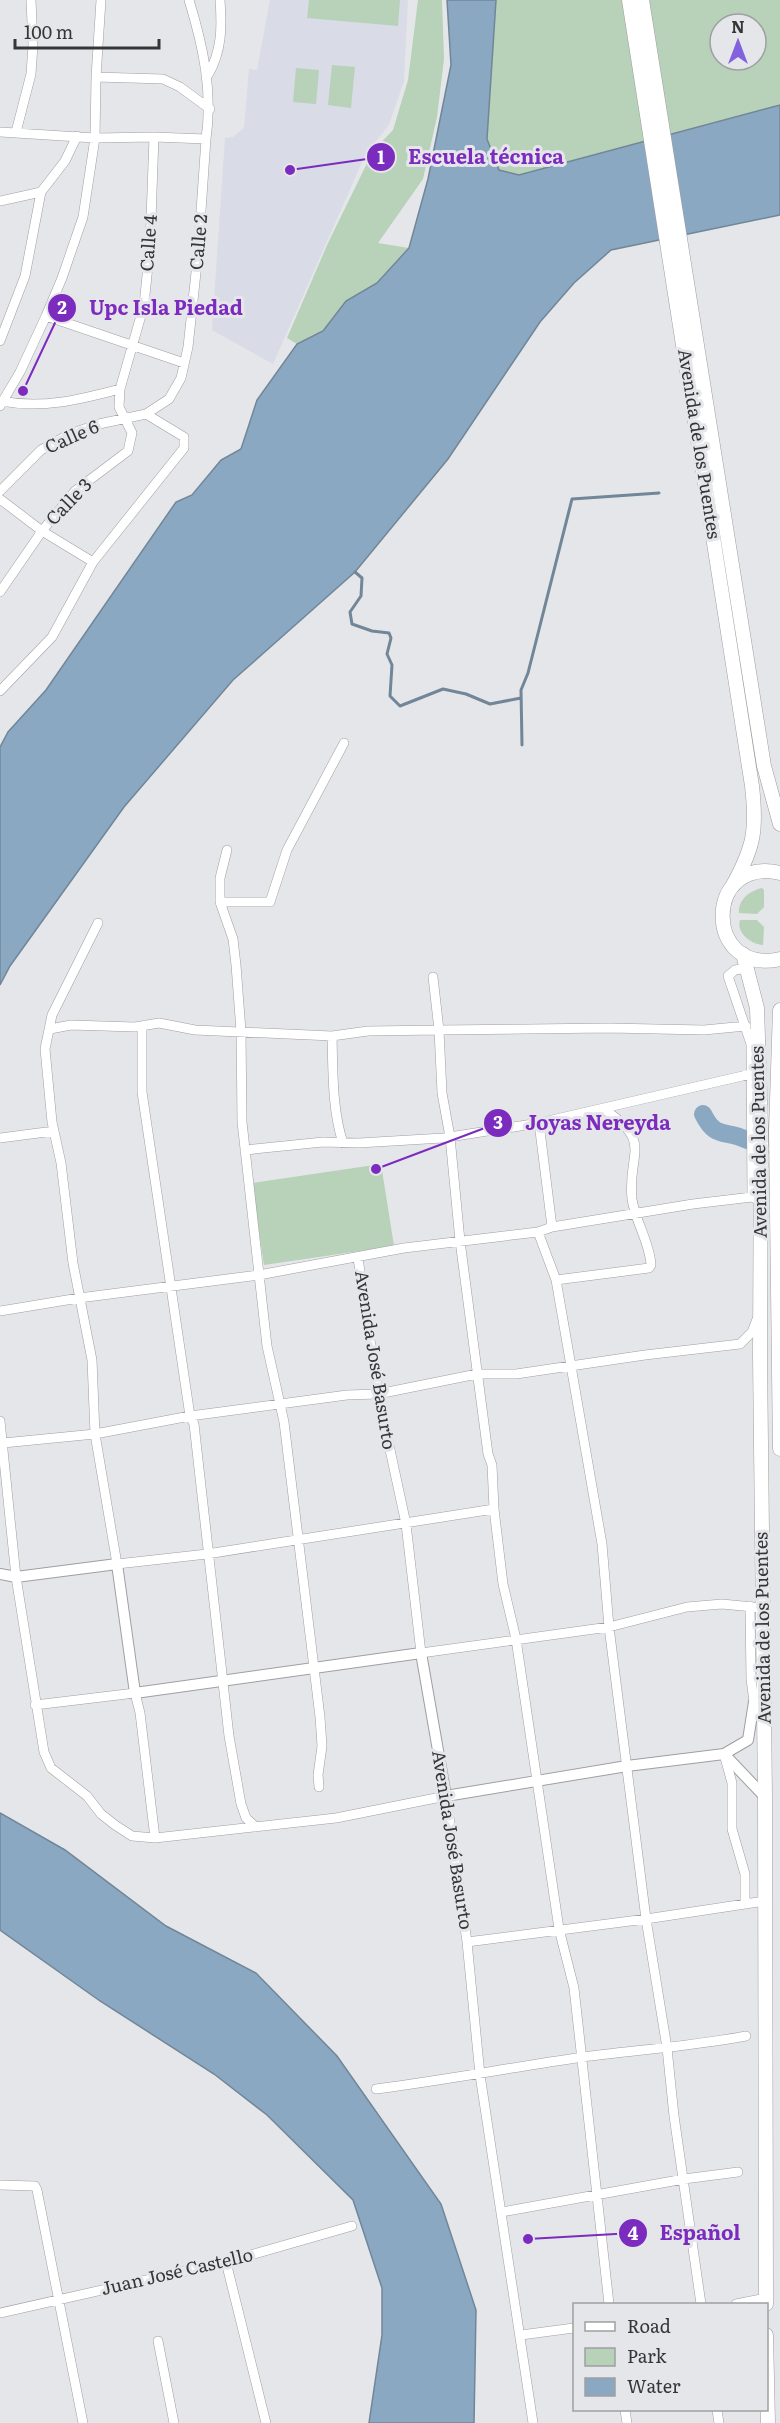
<svg xmlns="http://www.w3.org/2000/svg" width="780" height="2423" viewBox="0 0 780 2423" font-family="Literata,serif">
	<rect width="100%" height="100%" fill="#e5e6e9"/>
	<path fill="#d9dbe6" d="M270,0H408L404,81L389,125L366,153L273,364L212,330L225,138L233,137L244,128L249,69L257,70Z"/>
	<path fill="#b7d2b8" fill-rule="evenodd" d="M309,0H400L398,26L307,18Z
		M418,0H442L444,59L437,117L423,179L378,243L409,248L377,283L346,301L323,331L297,344L287,338L328,243L373,151L393,130L408,80Z
		M496,0H780V105L519,175L499,170L487,139ZM720,24H756V60H720Z
		M332,65L355,67L351,108L328,105Z
		M296,68L319,70L316,104L293,102Z
		M762,888L764,890V907L757,914L739,913C738,900 749,891 762,888Z
		M740,920H757L764,927L763,945C750,944 736,932 740,920Z
		M381,1164L394,1246L264,1265L252,1183Z"/>
	<path fill="#8aa8c1" stroke="#718698" stroke-width="1.5" d="M447,0H496L487,139L499,170L519,175L780,105V215L611,250L574,283L540,322L448,459L355,572L233,680L124,807L10,966L0,985V747L8,732L46,690L176,502L192,495L221,460L241,449L257,400L297,344L323,331L346,301L377,283L409,248L428,179L451,65Z
		M0,1813L65,1850L166,1926L256,1973L337,2056L441,2204L476,2310L474,2423H369L382,2335V2288L353,2200L267,2115L214,2074L100,2001L0,1930Z"/>
	<g fill="none" stroke-linecap="round" stroke-linejoin="round">
		<path stroke="#718698" stroke-width="3" d="M355,572L362,578L361,596L350,612L352,624L372,631L389,633L391,638L387,654L392,665L390,696L400,706L443,689L466,694L490,704L521,698
			M522,745L521,690L528,673L572,499L659,493"/>
		<path stroke="#8aa8c1" stroke-width="18" d="M703,1114C716,1140 724,1129 747,1140"/>
		<g stroke="#9f9fa3" stroke-width="10">
			<path id="minor" d="M208,75C222,51 222,27 220,0
				M96,77L163,79L180,87L210,109
				M0,132L95,138L154,137L206,139C213,91 203,46 189,0
				M16,132L31,74L33,45L31,0
				M0,201L41,192
				M46,316L184,363
				M0,341L25,276L41,192L65,161L77,136
				M0,401C42,409 79,400 120,389
				M0,406L20,372L46,316L62,278L83,217L95,138L96,77L101,0
				M0,491L41,450L70,434L99,424L146,414L169,399L181,378L188,347L198,254L206,139
				M0,499L42,531L93,562
				M0,592L42,531L75,491L128,451L132,433L119,407L120,389L144,305L150,246L154,137
				M0,691L52,637L93,562L184,448V437L146,414
				M227,850L220,878V902L233,939L236,965L241,1031L242,1122L267,1346L284,1422L320,1717L322,1746L318,1775L319,1787
				M220,902H270L287,850L344,743
				M98,923L52,1015L45,1049L52,1122L61,1163L73,1263L92,1360L95,1434L117,1564L207,1554L494,1509
				M747,968L735,970L728,976L751,1044L752,1197
				M142,1026V1092L190,1416L194,1424L229,1736L241,1804L246,1818L256,1827
				M50,1029L71,1025L135,1027L159,1023L195,1030L332,1036L368,1031L439,1030L433,977
				M332,1036C333,1070 332,1110 343,1143
				M0,1138L54,1131
				M245,1150L323,1142L359,1143L443,1138L539,1123
				M552,1227L539,1123L751,1074
				M538,1232L556,1280L602,1544L609,1627L646,1919L667,2048L674,2116L701,2304
				M358,1258L378,1394L406,1524L421,1653L609,1627L687,1607L722,1604L763,1608
				M556,1280L649,1268L651,1265C650,1243 635,1221 632,1199C627,1153 654,1143 605,1110
				M0,1311L79,1298L259,1275L404,1248L538,1232L552,1227L693,1204L752,1197L760,1201
				M0,1421L16,1577L44,1752L51,1768L87,1796L101,1814L115,1825L132,1836L155,1838L336,1818L446,1796L467,1942L480,2075L533,2423
				M3,1443L95,1434L190,1416L347,1395L378,1394L477,1374H516L645,1355L740,1344L752,1332L757,1319
				M750,1606L751,1679L754,1702
				M35,1705L135,1693L140,1713L155,1838
				M724,1754L732,1783V1829L745,1874V1903
				M467,1942L646,1919L765,1901
				M376,2089C445,2080 514,2067 583,2057C638,2050 692,2046 746,2036
				M0,2185L35,2186L37,2190L83,2423
				M502,2212L684,2179L738,2172
				M226,2262L266,2423
				M609,2304L574,1988L559,1929L516,1639L503,1584L494,1509L492,1465L488,1454L460,1241L450,1137L442,1093L439,1030L609,1028L704,1030L746,1026
				M736,2304L766,2298
				M0,2313L226,2262L352,2226
				M521,2335L574,2328
				M158,2341L174,2423
				M625,2410L627,2423
				M717,2410L719,2423"/>
		</g>
		<g stroke="#9f9fa3" stroke-width="12">
			<path id="tertiary" d="M0,1574L16,1577L117,1564L135,1693L421,1653L446,1796L627,1766L724,1754L748,1740L754,1702L764,1698
				M724,1754L765,1797"/>
		</g>
		<g stroke="#9f9fa3" stroke-width="15">
			<path id="primary" d="M629,0L752,786C757,830 754,847 733,885
				M642,0L764,766L780,824
				M780,873C704,855 703,976 780,959
				M743,954L757,1008L761,1128L760,1356L765,1797L766,2304
				M780,1010L776,1131L780,1449
				M766,2335L768,2423"/>
		</g>
		<use href="#minor" stroke="#fff" stroke-width="9"/>
		<use href="#tertiary" stroke="#fff" stroke-width="10"/>
		<use href="#primary" stroke="#fff" stroke-width="14"/>
	</g>
	<g text-anchor="middle" stroke-width="6" stroke-linejoin="round" paint-order="stroke">
		<g font-size="18" fill="#363637" stroke="#e5e6e9">
			<text transform="translate(199 242) rotate(-85)" y="6">Calle 2</text>
			<text transform="translate(149 243) rotate(-86)" y="6">Calle 4</text>
			<text transform="translate(72 437) rotate(-24)" y="6">Calle 6</text>
			<text transform="translate(699 444) rotate(81)" y="6">Avenida de los Puentes</text>
			<text transform="translate(69 502) rotate(-46)" y="6">Calle 3</text>
			<text transform="translate(759 1142) rotate(-91)" y="6">Avenida de los Puentes</text>
			<text transform="translate(375 1360) rotate(81)" y="6">Avenida José Basurto</text>
			<text transform="translate(763 1628) rotate(-91)" y="6">Avenida de los Puentes</text>
			<text transform="translate(452 1840) rotate(81)" y="6">Avenida José Basurto</text>
			<text transform="translate(177 2272) rotate(-13)" y="6">Juan José Castello</text>
		</g>
	</g>
	<path fill="none" stroke="#7b2cbf" stroke-width="2" d="M290 170L381 157M23 391L62 308M376 1169L498 1123M528 2239L633 2233"/>
	<g fill="#7b2cbf" stroke="#e5e6e9" stroke-width="2">
		<circle cx="290" cy="170" r="6"/>
		<circle cx="23" cy="391" r="6"/>
		<circle cx="376" cy="1169" r="6"/>
		<circle cx="528" cy="2239" r="6"/>
		<circle cx="381" cy="157" r="15"/>
		<circle cx="62" cy="308" r="15"/>
		<circle cx="498" cy="1123" r="15"/>
		<circle cx="633" cy="2233" r="15"/>
	</g>
	<g font-size="18" text-anchor="middle" font-weight="bold" fill="#fff">
		<text x="381" y="164">1</text>
		<text x="62" y="314">2</text>
		<text x="498" y="1129">3</text>
		<text x="633" y="2240">4</text>
	</g>
	<g font-size="20" text-anchor="middle" font-weight="bold" fill="#7b2cbf" stroke="#e5e6e9" stroke-width="6" stroke-linejoin="round" paint-order="stroke">
		<text x="486" y="164">Escuela técnica</text>
		<text x="166" y="315">Upc Isla Piedad</text>
		<text x="598" y="1130">Joyas Nereyda</text>
		<text x="700" y="2240">Español</text>
	</g>
	<rect x="573" y="2303" width="195" height="108" fill="#e5e6e9" stroke="#9fa0a2" stroke-width="1.5"/>
	<rect x="585" y="2322" width="30" height="9" fill="#ffffff" stroke="#9fa0a2" stroke-width="1.5"/>
	<text x="627" y="2333" font-size="18" fill="#363637">Road</text>
	<rect x="585" y="2348" width="30" height="18" fill="#b7d2b8" stroke="#9fa0a2" stroke-width="1.5"/>
	<text x="627" y="2363" font-size="18" fill="#363637">Park</text>
	<rect x="585" y="2378" width="30" height="18" fill="#8aa8c1" stroke="#9fa0a2" stroke-width="1.5"/>
	<text x="627" y="2393" font-size="18" fill="#363637">Water</text>
	<g transform="translate(738 42)"><circle r="28" fill="#e5e6e9" stroke="#9fa0a2" stroke-width="1.5"/>
	<path d="M0-4.5L10 22L0 15L-10 22Z" fill="#8262dd"/>
	<text y="-9" font-size="16" font-weight="bold" text-anchor="middle" fill="#363637">N</text>
	</g>
	<path d="M15 39v9h144v-9" fill="none" stroke="#363637" stroke-width="3"/>
	<text x="24" y="39" font-size="18" fill="#363637" stroke="#e5e6e9" stroke-width="4.5" paint-order="stroke">100 m</text>
</svg>
